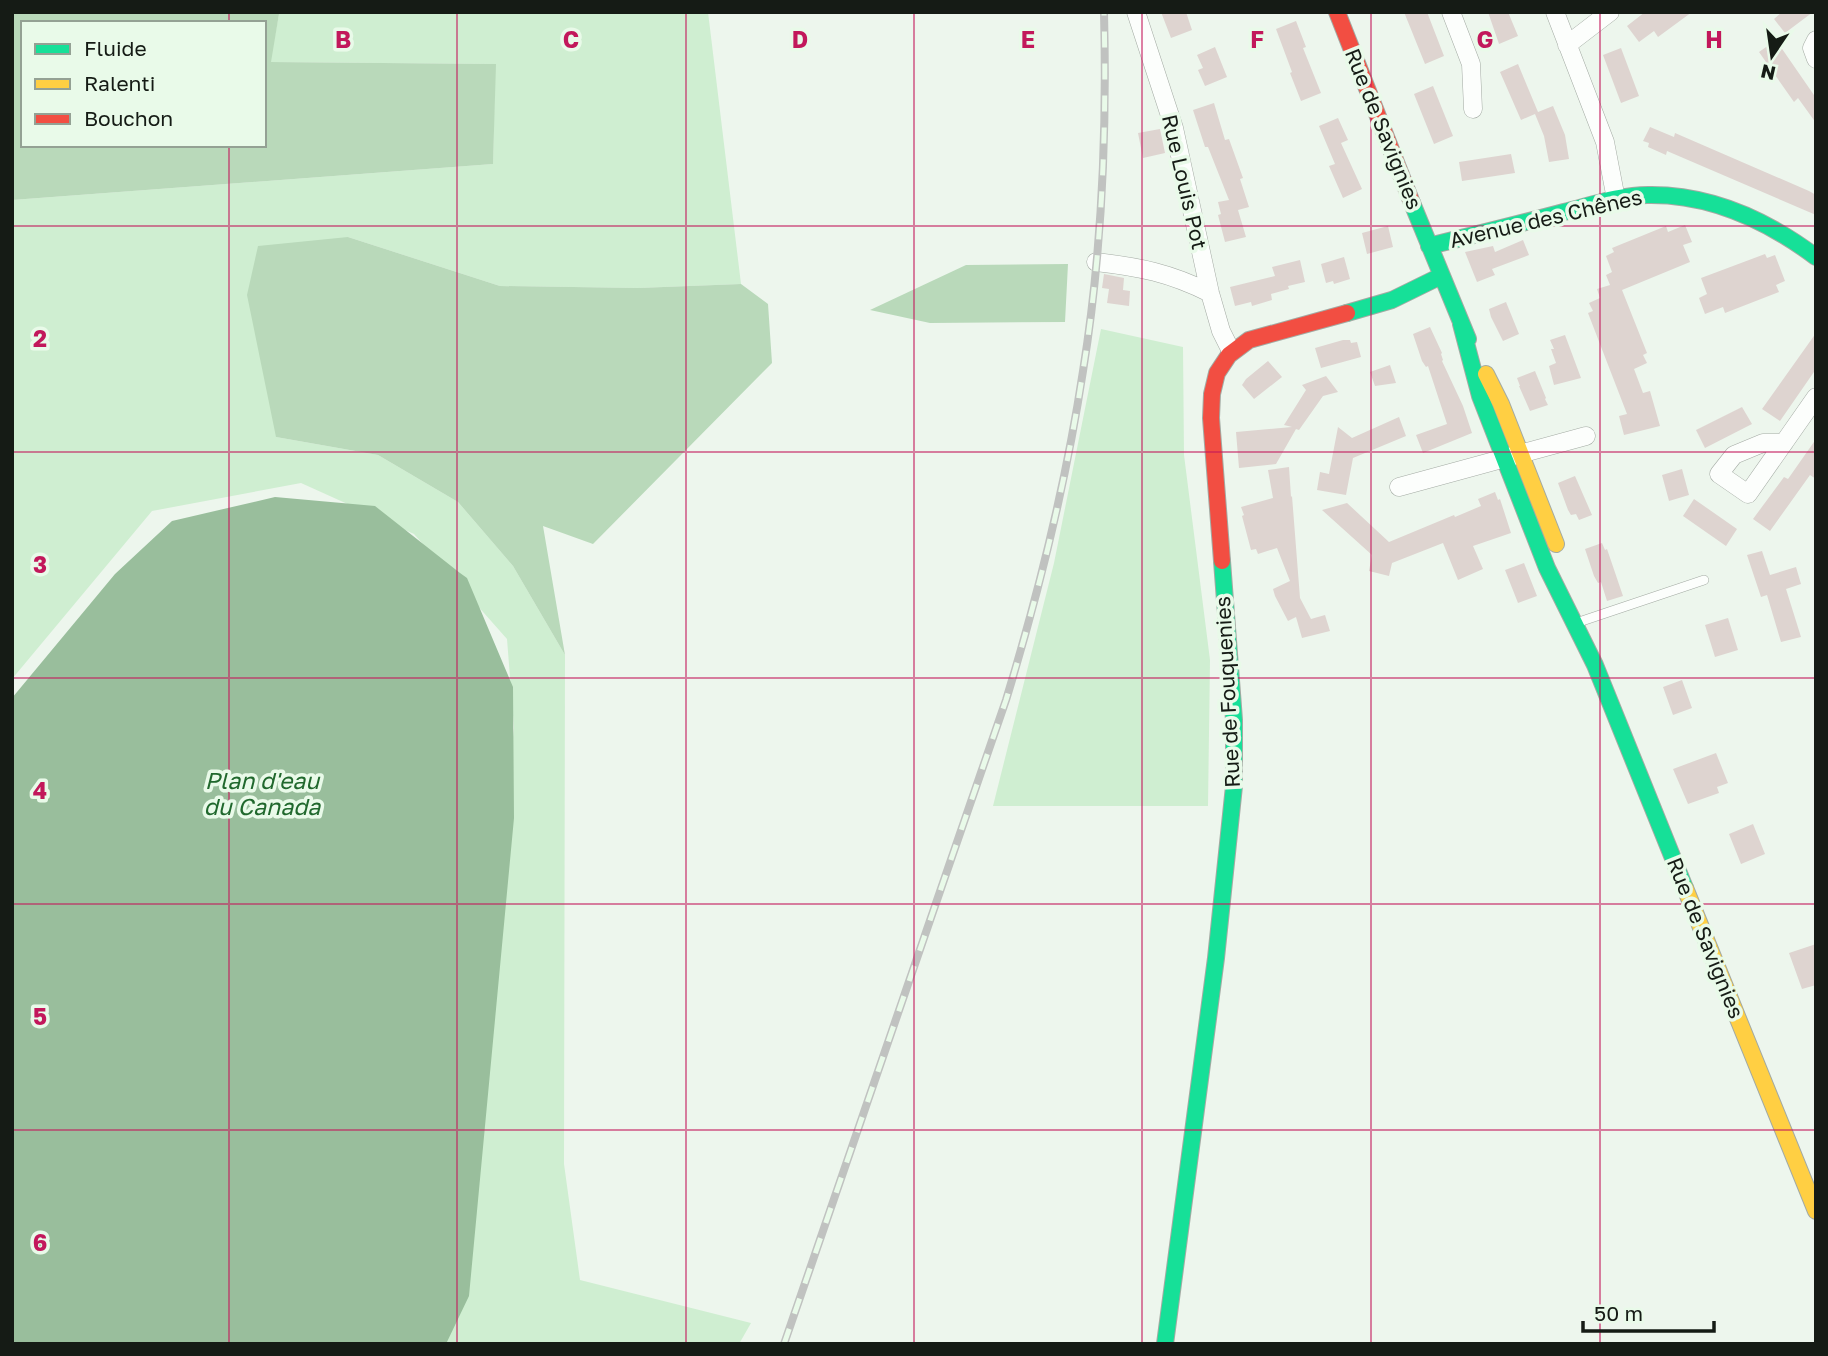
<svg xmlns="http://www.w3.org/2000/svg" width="1828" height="1356" viewBox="0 0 1828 1356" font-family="'Golos Text',sans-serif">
	<rect width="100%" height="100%" fill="#edf6ed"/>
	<path fill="#cfeed1" d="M277,12H708L741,284L638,288L500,286L348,237L276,437L378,455L458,502L513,566L565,655L564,1164L580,1280L751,1323L739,1344H410L458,1213L514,728L507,639L414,534L301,483L152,511L12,679V200L493,164L495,64L270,62L279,14Z
		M1101,329L1183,347L1184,455L1210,660L1208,806H993L1054,563Z"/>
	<path fill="#b9d9ba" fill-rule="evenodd" d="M12,12H277L279,14L271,62L496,64L493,164L12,200ZM23,23H264V145H23Z
		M348,237L500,286L638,288L741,284L768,304L772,363L593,544L543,526L565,655L513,566L458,502L378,455L276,437L247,295L258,246Z
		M1068,264L1065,322L930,323L870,310L966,265Z"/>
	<path fill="#99be9c" d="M275,497L375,506L460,573L467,578L513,687L514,818L469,1296L446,1344H12V698L115,574L172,521Z"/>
	<path fill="#ded4d0" d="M1161,12H1186L1192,30L1171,38Z
		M1404,12H1427L1444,56L1425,64Z
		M1488,12H1508L1518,36L1499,44Z
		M1645,12H1692L1658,37L1654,31L1639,42L1627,26Z
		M1782,12H1813L1785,33L1774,19Z
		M1296,21L1306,47L1303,48L1321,93L1301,101L1290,73L1292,72L1276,29Z
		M1776,40L1816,98V123L1798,98L1794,102L1759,52Z
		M1215,47L1227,77L1205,86L1198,70L1203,68L1197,55Z
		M1621,48L1639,96L1621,103L1603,55Z
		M1518,64L1538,112L1553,106L1565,135L1569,159L1549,162L1544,136L1535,114L1521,120L1500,72Z
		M1433,86L1453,136L1434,144L1414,94Z
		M1214,103L1225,140L1229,139L1243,178L1240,179L1249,207L1238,210L1246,237L1225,242L1218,215L1221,214L1218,202L1229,200L1208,147H1205L1193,110Z
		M1338,118L1348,140L1341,143L1362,189L1343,198L1329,166L1335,164L1319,126Z
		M1650,127L1674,137L1675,133L1809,191L1816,195V215L1667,151L1666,155L1648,147L1649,143L1643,141Z
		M1160,129L1165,153L1143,158L1138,133Z
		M1511,154L1515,173L1462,181L1459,162Z
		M1685,225L1692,242L1683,245L1690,262L1622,290L1647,353L1643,355L1647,363L1634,369L1643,393L1650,391L1660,426L1624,435L1619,416L1627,414L1588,313L1593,311L1589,303L1600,298L1597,289L1610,285L1606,275L1612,272L1606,256L1614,252L1612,248L1666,226L1668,232Z
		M1388,226L1393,247L1367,254L1362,233Z
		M1523,240L1529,255L1492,269L1495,275L1477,282L1465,252L1493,246L1495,252Z
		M1765,254L1767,258L1775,255L1785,281L1776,285L1779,292L1725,313L1723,307L1705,314L1699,298L1707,294L1701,278Z
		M1344,257L1350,279L1334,284L1333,281L1326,283L1321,264Z
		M1300,260L1305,282L1288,286L1289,289L1271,294L1272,300L1252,306L1251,302L1235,306L1230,287L1275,276L1272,267Z
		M1104,274L1124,278L1123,290L1130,291L1129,306L1107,303L1109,289L1102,288Z
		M1506,302L1519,334L1503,341L1491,317L1489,309Z
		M1430,327L1442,353L1441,354L1443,360L1442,361L1463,406L1472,433L1423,453L1416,435L1447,424L1428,366L1426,367L1422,361L1413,334Z
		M1816,333V369L1780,421L1762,409Z
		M1565,335L1581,378L1554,385L1549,366L1556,363L1551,349H1554L1550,340Z
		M1343,340H1350L1351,343L1357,342L1361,357L1321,368L1315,348Z
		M1268,361L1282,377L1254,399L1242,385L1246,379Z
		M1390,365L1396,383L1375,386L1370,372Z
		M1535,371L1546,398L1545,399L1548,405L1530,411L1519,386H1520L1517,378Z
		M1326,376L1338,392L1323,396L1299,430L1296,429L1276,464L1239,468L1236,432L1292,427L1284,425L1306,390L1302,385Z
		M1742,407L1752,424L1705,448L1696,430Z
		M1399,417L1406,436L1353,458L1346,495L1317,490L1320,472L1329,474L1338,427L1352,438Z
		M1816,439V479L1810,475L1770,531L1753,519L1784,477L1788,479Z
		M1289,467L1291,497L1292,496L1300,598L1311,619L1325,615L1330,631L1302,638L1296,617L1288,621L1275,596L1273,589L1290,581L1277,548L1258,554L1256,549L1251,550L1242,516L1244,515L1241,507L1273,498L1268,470Z
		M1682,469L1689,495L1669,501L1662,475Z
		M1575,476L1592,515L1579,520L1576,514L1571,515L1568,510L1558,483Z
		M1495,492L1498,500L1500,499L1511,533L1473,546L1483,569L1458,580L1443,543L1392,563L1389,576L1369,571L1372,555L1322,510L1347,503L1389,542L1454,515L1455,517L1481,506L1478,499Z
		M1694,499L1737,529L1726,546L1683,516Z
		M1602,543L1605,550L1607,549L1623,596L1607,601L1601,582L1598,583L1594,576L1585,549Z
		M1762,551L1770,575L1796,567L1801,584L1786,589L1801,637L1781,642L1767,595L1761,597L1747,555Z
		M1524,563L1537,596L1518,603L1505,570Z
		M1728,618L1738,650L1715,657L1705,625Z
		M1682,680L1692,708L1673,715L1663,687Z
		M1716,753L1728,783L1717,787L1719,793L1688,804L1673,769Z
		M1753,824L1765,854L1741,864L1729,834Z
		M1816,944V985L1802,989L1789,953Z"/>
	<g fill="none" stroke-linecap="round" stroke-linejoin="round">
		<g stroke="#a3aaa3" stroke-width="10">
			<path id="lane" d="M1576,623L1704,580"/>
		</g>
		<g stroke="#a3aaa3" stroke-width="19">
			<path id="street" d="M1136,12L1174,128L1210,293L1221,331L1231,351
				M1451,12L1471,64L1473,109
				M1555,12L1605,142L1616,199
				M1816,40L1812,48L1816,59
				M1567,45L1610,12
				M1096,262C1140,267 1170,273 1210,293
				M1784,443H1763L1734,455L1719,474L1748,494L1816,397
				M1399,487L1586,436"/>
		</g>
		<g stroke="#a3aaa3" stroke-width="18">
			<path id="fast" d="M1412,203L1468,339
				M1429,246C1474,235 1519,224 1564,212C1592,205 1620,195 1648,195C1710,194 1768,221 1816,257
				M1347,313L1392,300L1441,276
				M1461,324L1480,396L1547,568L1595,665L1685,888
				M1165,1344L1216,958L1234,786V720L1222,561"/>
		</g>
		<g stroke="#a3aaa3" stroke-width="18">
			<path id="slow" d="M1486,374L1501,404L1556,544
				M1685,888L1816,1211"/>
		</g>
		<g stroke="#a3aaa3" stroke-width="18">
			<path id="jam" d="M1337,12L1412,203
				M1222,561L1211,418L1212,394L1217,373L1229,355L1249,340L1347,313"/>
		</g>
		<use href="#lane" stroke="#fcfefc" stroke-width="9"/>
		<use href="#street" stroke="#fcfefc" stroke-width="18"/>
		<use href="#fast" stroke="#16e098" stroke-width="16"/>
		<use href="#slow" stroke="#ffcf43" stroke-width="16"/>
		<use href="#jam" stroke="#f24e42" stroke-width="16"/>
		<g stroke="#c0c2c0" stroke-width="8">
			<path id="rail" d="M784,1344L1006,700C1039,592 1066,483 1083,371C1102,253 1107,131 1104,12"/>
		</g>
		<use href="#rail" stroke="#e9fae9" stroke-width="5" stroke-dasharray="16" stroke-linecap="butt"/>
	</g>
	<path fill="none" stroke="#c2185b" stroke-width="2" stroke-opacity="0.55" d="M229,12V23M457,12V1344M686,12V1344M914,12V1344M1142,12V1344M1371,12V1344M1600,12V1344M229,145V1344M12,226H1816M12,452H1816M12,678H1816M12,904H1816M12,1130H1816"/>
	<g text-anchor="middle" stroke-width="7" stroke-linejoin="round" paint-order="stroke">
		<g font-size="21" fill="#151b15" stroke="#e9fae9">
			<text transform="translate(1383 129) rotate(68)" y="7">Rue de Savignies</text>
			<text transform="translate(1184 182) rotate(77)" y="7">Rue Louis Pot</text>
			<text transform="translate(1546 219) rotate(-13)" y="7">Avenue des Chênes</text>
			<text transform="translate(1228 692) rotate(-93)" y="7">Rue de Fouquenies</text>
			<text transform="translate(1705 938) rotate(68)" y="7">Rue de Savignies</text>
		</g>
		<g font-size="23" font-style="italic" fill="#20682d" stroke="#e9fae9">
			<text x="262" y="789">Plan d'eau<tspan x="262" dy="26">du Canada</tspan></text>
		</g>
	</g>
	<g font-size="23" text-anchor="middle" font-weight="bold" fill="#c2185b" stroke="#e9fae9" stroke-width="7" stroke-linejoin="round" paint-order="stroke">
		<text x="343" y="48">B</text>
		<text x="571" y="48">C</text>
		<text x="800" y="48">D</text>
		<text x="1028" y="48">E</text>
		<text x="1257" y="48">F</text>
		<text x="1485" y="48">G</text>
		<text x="1714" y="48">H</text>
		<text x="40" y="347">2</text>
		<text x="40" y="573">3</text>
		<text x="40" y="799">4</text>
		<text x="40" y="1025">5</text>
		<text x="40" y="1251">6</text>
	</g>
	<rect width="1828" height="1356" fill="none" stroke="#151b15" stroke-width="28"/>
	<rect x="21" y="21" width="245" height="126" fill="#e9fae9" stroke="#94a194" stroke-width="2"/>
	<rect x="35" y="44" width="35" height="10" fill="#16e098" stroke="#94a194" stroke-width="2"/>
	<text x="84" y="56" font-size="21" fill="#151b15">Fluide</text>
	<rect x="35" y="79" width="35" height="10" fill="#ffcf43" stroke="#94a194" stroke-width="2"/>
	<text x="84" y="91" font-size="21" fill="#151b15">Ralenti</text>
	<rect x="35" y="114" width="35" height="10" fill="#f24e42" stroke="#94a194" stroke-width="2"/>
	<text x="84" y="126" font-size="21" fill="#151b15">Bouchon</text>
	<g transform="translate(1772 56) rotate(193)" stroke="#e9fae9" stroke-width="5" paint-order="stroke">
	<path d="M0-5L12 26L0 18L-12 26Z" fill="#151b15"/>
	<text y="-10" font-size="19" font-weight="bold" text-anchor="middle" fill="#151b15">N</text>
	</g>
	<path d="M1583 1321v10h131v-10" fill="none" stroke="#151b15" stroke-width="3.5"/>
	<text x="1594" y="1321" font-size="21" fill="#151b15" stroke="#e9fae9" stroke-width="5" paint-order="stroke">50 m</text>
</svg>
